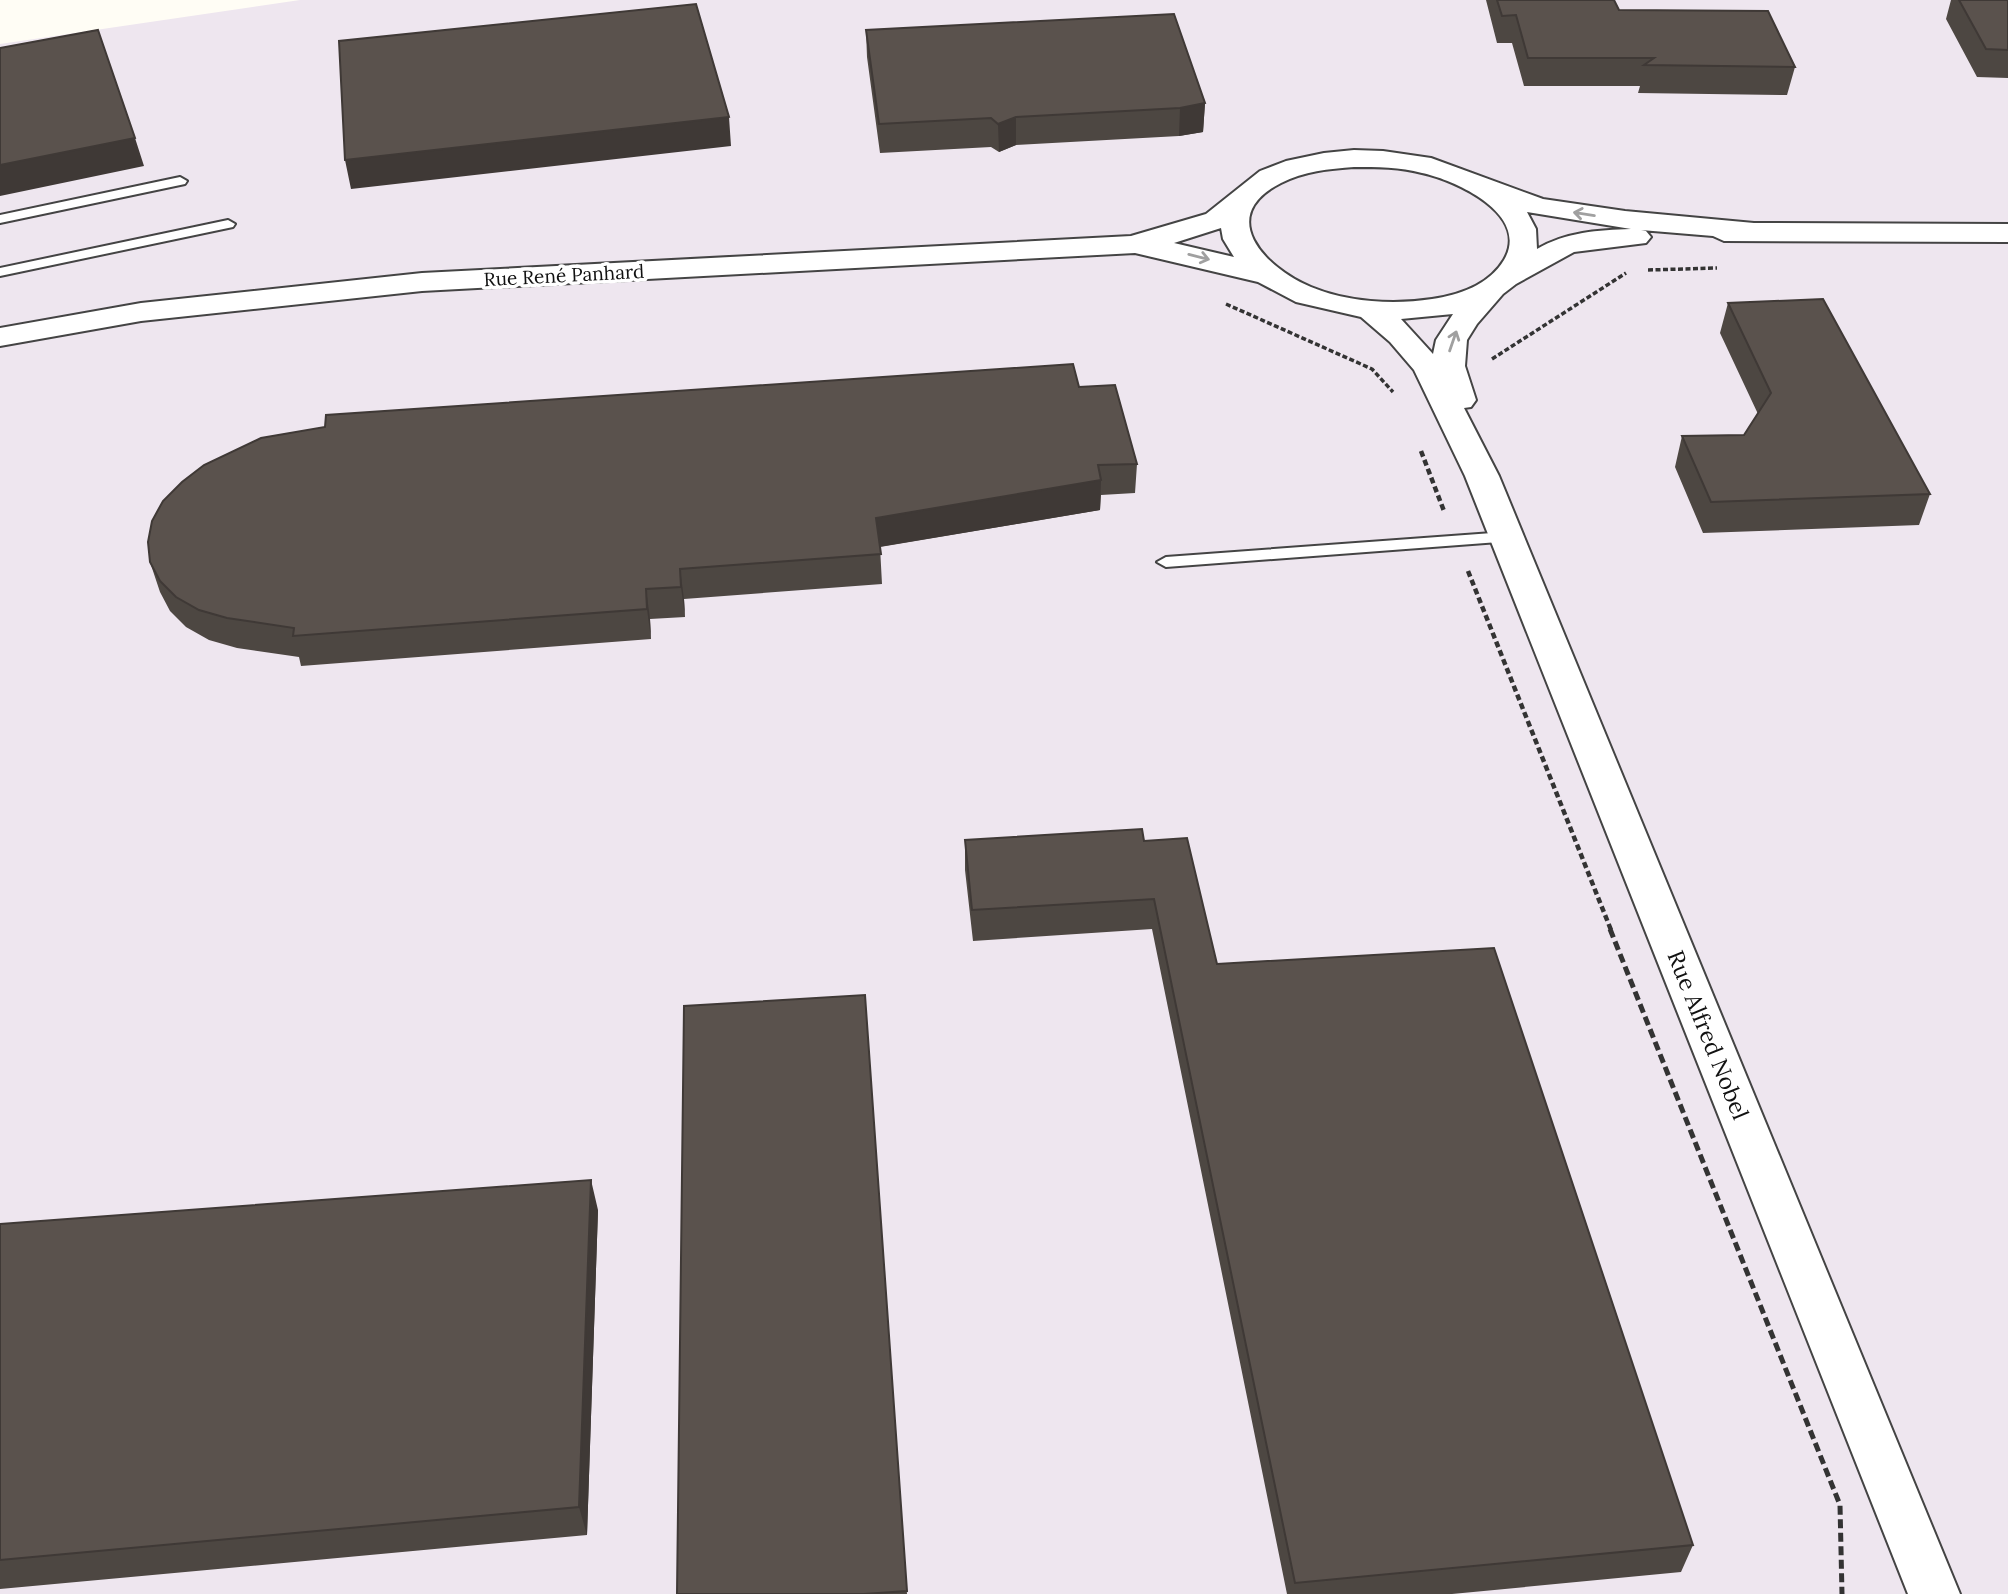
<svg xmlns="http://www.w3.org/2000/svg" width="2008" height="1594" viewBox="0 0 2008 1594" font-family="Lora,serif">
	<rect width="100%" height="100%" fill="#fffdf5"/>
	<path fill="#eee6ef" d="M300,0H2008V1594H0V44Z"/>
	<g fill="none" stroke-linecap="round" stroke-linejoin="round">
		<g stroke="#444" stroke-width="4">
			<path id="service" d="M180,177L187,181L185,184L0,223V215Z
				M228,220L235,224L233,227L0,276V268Z
				M1506,532L1515,537L1512,541L1166,567L1157,562L1166,557Z"/>
		</g>
		<g stroke="#444" stroke-width="4">
			<path id="minor" d="M1354,150L1383,151L1431,158L1543,199L1625,211L1754,223L2008,224V242L1724,241L1713,236L1641,230L1646,231L1651,237L1646,243L1574,252L1516,284L1503,294L1477,324L1467,340L1465,366L1476,400L1471,407L1464,408L1499,476L1960,1594H1908L1465,476L1414,370L1390,342L1361,317L1296,302L1258,282L1135,253L422,291L141,321L0,346V328L141,303L422,273L1131,236L1206,214L1260,171L1286,161L1324,153ZM1354,167C1377,167 1400,167 1422,173C1455,180 1531,214 1504,260C1489,285 1459,295 1432,299C1393,305 1347,302 1311,287C1265,268 1215,216 1281,183C1304,171 1329,169 1354,167ZM1527,212L1631,229C1598,230 1566,232 1537,249L1536,229ZM1221,228L1223,239L1234,257L1174,243ZM1453,314L1436,340L1433,354L1401,319Z"/>
		</g>
		<path stroke="#333" stroke-width="3.5" stroke-dasharray="5 2.5" stroke-linecap="butt" d="M1648,270L1717,268
			M1226,304L1372,369L1393,392
			M1492,359L1626,273"/>
		<path stroke="#333" stroke-width="4.5" stroke-dasharray="6 3.5" stroke-linecap="butt" d="M1421,451L1444,511
			M1468,571L1611,930"/>
		<path stroke="#333" stroke-width="5" stroke-dasharray="9 4.5" stroke-linecap="butt" d="M1610,929L1840,1505L1842,1594"/>
		<use href="#service" fill="#fff" fill-rule="evenodd"/>
		<use href="#minor" fill="#fff" fill-rule="evenodd"/>
	</g>
	<path fill="#4d4742" d="M1486,0H1614L1619,10L1795,67L1787,95L1638,93L1640,86H1524L1512,43H1497Z
		M1951,0H2008V78L1977,77L1946,19Z
		M866,30L1205,103L1203,132L1179,136L1016,145L999,152L991,147L880,153L867,57Z
		M1728,303L1930,494L1919,525L1703,533L1675,467L1682,436L1744,435L1758,414L1720,333Z
		M1079,387L1137,464L1135,493L1101,495L1100,510L880,547L882,584L684,599L685,617L650,619L651,639L301,666L299,657L237,648L209,640L186,627L170,611L160,592L150,562Z
		M965,840L1144,841L1217,964L1693,1545L1681,1572L1452,1594H1287L1152,929L973,941L965,870Z
		M865,995L907,1594H677Z
		M598,1210L587,1535L0,1589V1224Z"/>
	<path fill="#3f3936" d="M1205,103L1203,132L1179,136L1180,108Z
		M729,117L731,146L351,189L345,160Z
		M1016,117V145L999,152L998,124Z
		M135,138L144,166L0,196V165Z
		M1101,480L1100,510L878,547L876,518Z
		M680,569L684,599L685,617L681,587Z
		M646,589L650,619L651,639L647,609Z
		M591,1180L598,1210L587,1535L579,1507Z"/>
	<path fill="#5a524d" stroke="#3f3936" stroke-width="2" d="M1497,0H1614L1619,10L1768,11L1795,67L1644,65L1654,58H1528L1516,15L1502,16Z
		M1959,0H2008V50L1986,49Z
		M696,4L729,117L345,160L339,41Z
		M1174,14L1205,103L1180,108L1016,117L998,124L991,118L879,124L866,30Z
		M98,30L135,138L0,165V48Z
		M1823,299L1930,494L1711,502L1682,436L1744,435L1771,393L1728,303Z
		M1073,364L1079,387L1115,385L1137,464L1098,465L1101,480L876,518L881,554L680,569L681,587L646,589L647,609L293,636L294,628L227,618L199,610L176,597L160,581L150,562L148,542L152,521L163,501L182,482L204,465L261,438L325,427L326,415Z
		M1142,829L1144,841L1187,838L1217,964L1494,948L1693,1545L1295,1583L1154,899L972,910L965,840Z
		M865,995L907,1591L864,1594H677L684,1006Z
		M591,1180L579,1507L0,1560V1224Z"/>
	<defs><path id="oneway-shaft" d="M-6 0H5M1.5-3L5.5 0L1.5 3" fill="none" stroke-width="1.6" stroke-linecap="round" stroke-linejoin="round" transform="scale(1.75)"/></defs>
	<g stroke="#a0a0a0">
		<use href="#oneway-shaft" transform="translate(1584 214) rotate(-171)"/>
		<use href="#oneway-shaft" transform="translate(1199 257) rotate(14)"/>
		<use href="#oneway-shaft" transform="translate(1453 341) rotate(-71)"/>
	</g>
	<g text-anchor="middle" stroke-width="7" stroke-linejoin="round" paint-order="stroke">
		<g font-size="19" fill="#111" stroke="#fff">
			<text transform="translate(564 275) rotate(-3)" y="7">Rue René Panhard</text>
		</g>
		<g font-size="23" fill="#111" stroke="#fff">
			<text transform="translate(1708 1035) rotate(68)" y="8">Rue Alfred Nobel</text>
		</g>
	</g>
</svg>
